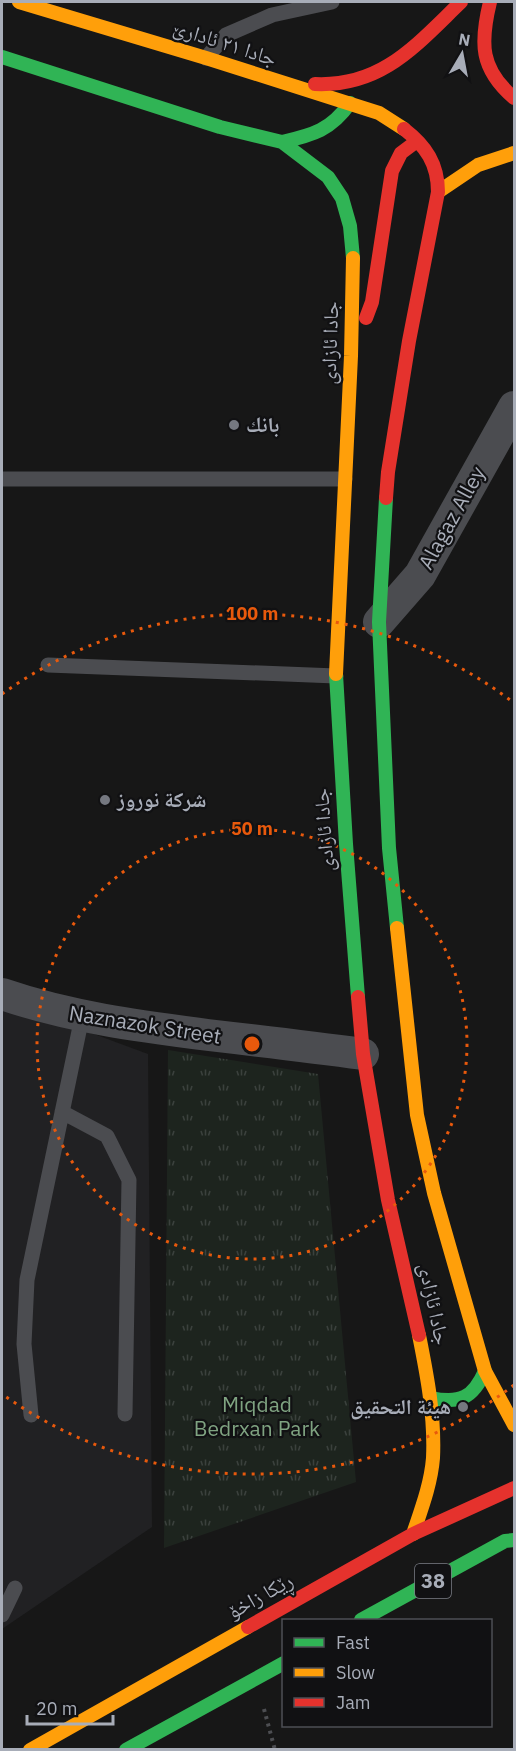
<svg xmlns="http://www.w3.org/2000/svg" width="516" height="1751" viewBox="0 0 516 1751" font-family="'IBM Plex Sans','Noto Naskh Arabic',sans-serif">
	<defs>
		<pattern id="grass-tufts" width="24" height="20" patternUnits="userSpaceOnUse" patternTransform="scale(1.5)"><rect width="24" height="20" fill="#1d241e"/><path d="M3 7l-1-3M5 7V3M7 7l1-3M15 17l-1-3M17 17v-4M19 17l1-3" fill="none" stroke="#3b413d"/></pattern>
	</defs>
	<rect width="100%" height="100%" fill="#171717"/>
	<path fill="#212123" d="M2,1000L148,1054L152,1527L2,1629Z"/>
	<path fill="url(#grass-tufts)" d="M168,1050L318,1074L356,1482L164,1548Z"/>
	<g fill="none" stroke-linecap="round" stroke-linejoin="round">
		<path stroke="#4d4e52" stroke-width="4" stroke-dasharray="3 4.5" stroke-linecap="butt" d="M264,1709L275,1750"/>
		<path stroke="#4b4c50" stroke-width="15" d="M206,58L226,35L272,15L332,2
			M2,479H345
			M48,665L336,676
			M62,1112L107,1136L129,1180L125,1414
			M31,1415L24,1344L27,1280L82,1017
			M2,1615L15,1588"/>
		<path stroke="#4b4c50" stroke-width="32" d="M379,622L420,575L514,407
			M2,994C69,1017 138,1026 208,1035C260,1041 311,1047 363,1054"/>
		<path stroke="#30b455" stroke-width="14" d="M2,57L220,127L282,142L328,177L342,198L350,226L353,258
			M282,142C313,135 331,130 350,103
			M386,498L379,622L389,848L397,928
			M336,674L346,844L358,997
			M431,1398C460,1404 473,1398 485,1371
			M361,1620L505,1541L514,1540
			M126,1750L284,1663"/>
		<path stroke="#ff9f0a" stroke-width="14" d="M19,2L206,58L379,113L404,129
			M438,192L478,165L514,153
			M336,674L351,356L353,258
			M397,928L417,1115L434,1193L485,1371L514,1425
			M413,1534C421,1510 431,1484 433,1458C435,1416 427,1375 419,1335
			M30,1750L248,1627"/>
		<path stroke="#e5322d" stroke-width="14" d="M490,2C480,43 480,69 514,98
			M315,84C382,87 416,45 461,2
			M366,318L372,302L392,171L401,153L417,141
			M386,498L388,472L409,341L438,192C438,164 426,146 404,129
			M358,997L363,1054L388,1200L419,1335
			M248,1627L413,1534L514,1488"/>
	</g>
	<g fill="none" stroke="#e8590c" stroke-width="3" stroke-dasharray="3 6">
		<circle cx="252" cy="1044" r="215"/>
		<path d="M514 1385A430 430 0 0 1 2 1394M2 694A430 430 0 0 1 514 703"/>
	</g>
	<g fill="#757880" stroke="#111113" stroke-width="2">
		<circle cx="234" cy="425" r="6"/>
		<circle cx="105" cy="800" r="6"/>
		<circle cx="463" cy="1407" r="6"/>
	</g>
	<g text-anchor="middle" stroke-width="4.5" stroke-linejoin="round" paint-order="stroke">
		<rect fill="#111113" stroke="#7b7e86" stroke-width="1.5" x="415" y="1564" width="36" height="34" rx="4.5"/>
		<g font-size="20" font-weight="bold" fill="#a8adb8">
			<text x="433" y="1588">38</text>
		</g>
		<g font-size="21" fill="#a8adb8" stroke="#111113">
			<text transform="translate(225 43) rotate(18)" y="7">جادا ٢١ ئادارێ</text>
			<text transform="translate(330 343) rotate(-88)" y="7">جادا ئازادی</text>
			<text transform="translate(452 518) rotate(-61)" y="7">Alagaz Alley</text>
			<text transform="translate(324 830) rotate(-94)" y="7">جادا ئازادی</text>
			<text transform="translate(145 1025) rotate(9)" y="7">Naznazok Street</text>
			<text transform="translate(434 1304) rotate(78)" y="7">جادا ئازادی</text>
			<text transform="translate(260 1596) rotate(-29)" y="7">ڕێکا زاخۆ</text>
		</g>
		<g font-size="21" font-weight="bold" fill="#a8adb8" stroke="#111113" text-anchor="start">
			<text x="246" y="432">بانك</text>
			<text x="117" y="807">شركة نوروز</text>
			<text x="451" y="1414" text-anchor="end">هيئة التحقيق</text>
		</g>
		<g font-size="21" fill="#7fa381" stroke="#111113">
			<text x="257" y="1412">Miqdad<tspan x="257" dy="24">Bedrxan Park</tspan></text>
		</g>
	</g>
	<circle cx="252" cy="1044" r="9" fill="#e8590c" stroke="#111113" stroke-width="3"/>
	<g font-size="18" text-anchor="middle" font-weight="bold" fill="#e8590c" stroke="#111113" stroke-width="4.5" stroke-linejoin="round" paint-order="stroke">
		<text x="252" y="620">100 m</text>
		<text x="252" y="835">50 m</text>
	</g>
	<rect width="516" height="1751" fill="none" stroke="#a8adb8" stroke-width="6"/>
	<rect x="282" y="1619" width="210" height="108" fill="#111113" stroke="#4d4f55" stroke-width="1.5"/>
	<rect x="294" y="1638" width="30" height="9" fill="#30b455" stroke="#4d4f55" stroke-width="1.5"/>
	<text x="336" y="1649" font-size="18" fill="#a8adb8">Fast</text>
	<rect x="294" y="1668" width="30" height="9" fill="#ff9f0a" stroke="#4d4f55" stroke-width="1.5"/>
	<text x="336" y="1679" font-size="18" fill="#a8adb8">Slow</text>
	<rect x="294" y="1698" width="30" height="9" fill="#e5322d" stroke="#4d4f55" stroke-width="1.5"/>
	<text x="336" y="1709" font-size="18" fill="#a8adb8">Jam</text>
	<g transform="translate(462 54) rotate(10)" stroke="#111113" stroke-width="4.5" paint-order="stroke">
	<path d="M0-4.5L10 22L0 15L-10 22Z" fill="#a8adb8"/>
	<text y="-9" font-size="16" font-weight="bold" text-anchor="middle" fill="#a8adb8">N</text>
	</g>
	<path d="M27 1715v9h86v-9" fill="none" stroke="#a8adb8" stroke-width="3"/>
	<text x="36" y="1715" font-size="18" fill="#a8adb8" stroke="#111113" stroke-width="4.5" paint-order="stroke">20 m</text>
</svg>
